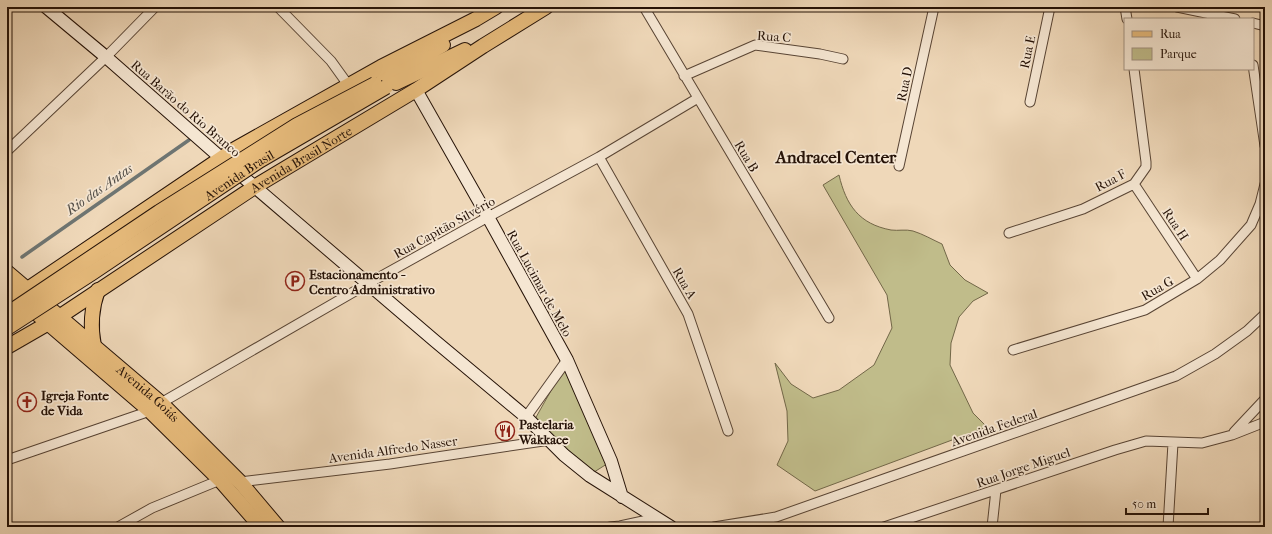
<svg xmlns="http://www.w3.org/2000/svg" width="1272" height="534" viewBox="0 0 1272 534" font-family="'IM FELL French Canon',serif">
	<rect width="100%" height="100%" fill="#efd8b9"/>
	<filter id="stains"><feTurbulence type="fractalNoise" baseFrequency=".005" numOctaves="4"/><feColorMatrix values="0 0 0 0 .2 0 0 0 0 .09 0 0 0 0 .02 0 0 0 .5 -.17"/></filter>
	<radialGradient id="worn" r=".72"><stop offset=".6" stop-color="#630" stop-opacity="0"/><stop offset="1" stop-color="#630" stop-opacity=".3"/></radialGradient>
	<path fill="#c0bc8a" stroke="#726748" d="M839,175C846,205 859,224 891,230C898,231 906,229 913,231C923,234 933,240 942,244L950,265L965,280L988,293L973,301L959,317L951,343L950,365L973,413L987,427L815,491L777,465L788,441L787,411L775,363L791,384L813,398L839,390L874,365L892,328L887,295L823,185Z
		M566,364L610,462L591,474L535,419Z"/>
	<g fill="none" stroke-linecap="round" stroke-linejoin="round">
		<path stroke="#6e7572" stroke-width="3.5" d="M22,257L189,140"/>
		<g stroke="#584434" stroke-width="11">
			<path id="minor" d="M278,7L331,61L349,86
				M644,7L829,318
				M1125,7L1127,19
				M1177,7L1235,19
				M1253,23L1265,26
				M1253,65L1265,146
				M684,76L755,45L820,54L843,59
				M1030,102L1050,7
				M7,151L106,57L155,7
				M599,157L688,314L728,431
				M899,166L934,7
				M1134,184L1197,279
				M1009,233L1083,209L1134,184L1146,167V162L1134,69
				M1013,350L1145,310L1197,279L1220,260L1251,225L1260,204L1265,184
				M161,403L369,283L488,217L599,157L698,98
				M526,417L567,360
				M1234,432L1265,399
				M7,460L150,411
				M240,482L390,464L550,440
				M118,527L152,508L220,480
				M610,527L620,526L657,518
				M714,527L776,517L1176,376L1215,354L1247,331L1265,314
				M884,527L1115,450L1146,441L1202,443L1232,435L1265,422
				M992,527L996,490
				M1168,527L1173,443"/>
		</g>
		<g stroke="#251207" stroke-width="14">
			<path id="secondary" d="M46,7L106,57L221,158L435,341L526,417L564,455L590,476L671,527
				M416,90L488,217L567,360L611,461L622,497"/>
		</g>
		<g stroke="#251207" stroke-width="16">
			<g id="primary">
				<path d="M383,80L443,45"/>
				<path d="M396,83L465,50"/>
				<path id="s1" d="M7,272L161,403L240,482L278,527"/>
				<path d="M7,288L150,411L220,480L261,527"/>
				<path d="M7,303L235,149L381,67L476,19L496,7"/>
				<path d="M94,346C90,326 91,309 98,290"/>
				<path id="s2" d="M7,347L59,317L256,186L416,90L483,46L546,7"/>
			</g>
		</g>
		<use href="#minor" stroke="#f5e6d2" stroke-width="9"/>
		<use href="#secondary" stroke="#f5e6d2" stroke-width="12"/>
		<use href="#primary" stroke="#e8bc7c" stroke-width="14"/>
		<g stroke="#251207" stroke-width="16" stroke-linecap="butt">
			<g id="primary-bridge">
				<path d="M7,314L159,212L297,125L375,84"/>
				<path id="s3" d="M7,328L92,273L259,161L386,87"/>
			</g>
		</g>
		<use href="#primary-bridge" stroke="#e8bc7c" stroke-width="14"/>
	</g>
	<defs>
		<g id="parking-ring" transform="scale(1)"><circle r="9.5" fill="#f5e6d2" stroke="#8f2418" stroke-width="1.5"/><path d="M-3.5-5.5H1a3.5 3.5 0 0 1 0 7H-1V5.5H-3.5ZM-1-3.4V-.6H.8a1.4 1.4 0 0 0 0-2.8Z" fill="#8f2418"/></g>
		<g id="church-ring" transform="scale(1)"><circle r="9.5" fill="#f5e6d2" stroke="#8f2418" stroke-width="1.5"/><path d="M-1.2-6h2.4v3.5h3.3v2.4h-3.3V6h-2.4V-.1h-3.3v-2.4h3.3Z" fill="#8f2418"/></g>
		<g id="restaurant-ring" transform="scale(1)"><circle r="9.5" fill="#f5e6d2" stroke="#8f2418" stroke-width="1.5"/><path d="M-5-6h1v4h1v-4h1v4h1v-4h1v5L-1.5 .5V6h-2V.5L-5-1ZM5-6V6H3V1.5H1.5Q1.5-4 5-6Z" fill="#8f2418"/></g>
	</defs>
	<g fill-rule="evenodd">
		<use href="#parking-ring" x="295" y="281"/>
		<use href="#church-ring" x="27" y="402"/>
		<use href="#restaurant-ring" x="505" y="431"/>
	</g>
	<g text-anchor="middle" stroke-width="3.5" stroke-linejoin="round" paint-order="stroke">
		<g font-size="13" fill="#251207" stroke="#f5e6d2">
			<text transform="translate(774 36) rotate(4)" y="5">Rua C</text>
			<text transform="translate(1027 52) rotate(-78)" y="5">Rua E</text>
			<text transform="translate(904 84) rotate(-78)" y="5">Rua D</text>
			<text transform="translate(186 108) rotate(41)" y="5">Rua Barão do Rio Branco</text>
			<text transform="translate(747 156) rotate(59)" y="5">Rua B</text>
			<text dy="5" stroke="none"><textPath href="#s2" startOffset="349">Avenida Brasil Norte</textPath></text>
			<text dy="5" stroke="none"><textPath href="#s3" startOffset="278">Avenida Brasil</textPath></text>
			<text transform="translate(1110 180) rotate(-28)" y="5">Rua F</text>
			<text transform="translate(1176 224) rotate(57)" y="5">Rua H</text>
			<text transform="translate(444 227) rotate(-29)" y="5">Rua Capitão Silvério</text>
			<text transform="translate(540 283) rotate(61)" y="5">Rua Lucimar de Melo</text>
			<text transform="translate(685 283) rotate(60)" y="5">Rua A</text>
			<text transform="translate(1157 288) rotate(-30)" y="5">Rua G</text>
			<text dy="5" stroke="none"><textPath href="#s1" startOffset="186">Avenida Goiás</textPath></text>
			<text transform="translate(994 427) rotate(-19)" y="5">Avenida Federal</text>
			<text transform="translate(393 449) rotate(-8)" y="5">Avenida Alfredo Nasser</text>
			<text transform="translate(1023 467) rotate(-19)" y="5">Rua Jorge Miguel</text>
		</g>
		<g font-size="13" font-weight="bold" fill="#251207" stroke="#f5e6d2" text-anchor="start">
			<text x="309" y="279">Estacionamento -<tspan x="309" dy="15">Centro Administrativo</tspan></text>
			<text x="41" y="400">Igreja Fonte<tspan x="41" dy="15">de Vida</tspan></text>
			<text x="519" y="429">Pastelaria<tspan x="519" dy="15">Wakkace</tspan></text>
		</g>
		<g font-size="14" font-style="italic" fill="#504c46" stroke="#f5e6d2">
			<text transform="translate(99 189) rotate(-35)" y="5">Rio das Antas</text>
		</g>
		<g font-size="17" font-weight="bold" fill="#251207" stroke="#f5e6d2">
			<text x="836" y="163">Andracel Center</text>
		</g>
	</g>
	<rect width="1272" height="534" fill="none" stroke="#efd8b9" stroke-width="24"/>
	<rect x="8" y="8" width="1256" height="518" fill="none" stroke="#251207" stroke-width="2"/>
	<rect x="12" y="12" width="1248" height="510" fill="none" stroke="#251207"/>
	<rect x="1124" y="18" width="130" height="52" fill="#f5e6d2" stroke="#a29181"/>
	<rect x="1132" y="31" width="20" height="6" fill="#e8bc7c" stroke="#a29181"/>
	<text x="1160" y="38" font-size="12" fill="#251207">Rua</text>
	<rect x="1132" y="48" width="20" height="12" fill="#c0bc8a" stroke="#a29181"/>
	<text x="1160" y="58" font-size="12" fill="#251207">Parque</text>
	<path d="M1126 508v6h82v-6" fill="none" stroke="#251207" stroke-width="2"/>
	<text x="1132" y="508" font-size="12" fill="#251207" stroke="#f5e6d2" stroke-width="3" paint-order="stroke">50 m</text>
	<rect width="100%" height="100%" filter="url(#stains)"/>
	<rect width="100%" height="100%" fill="url(#worn)"/>
</svg>
